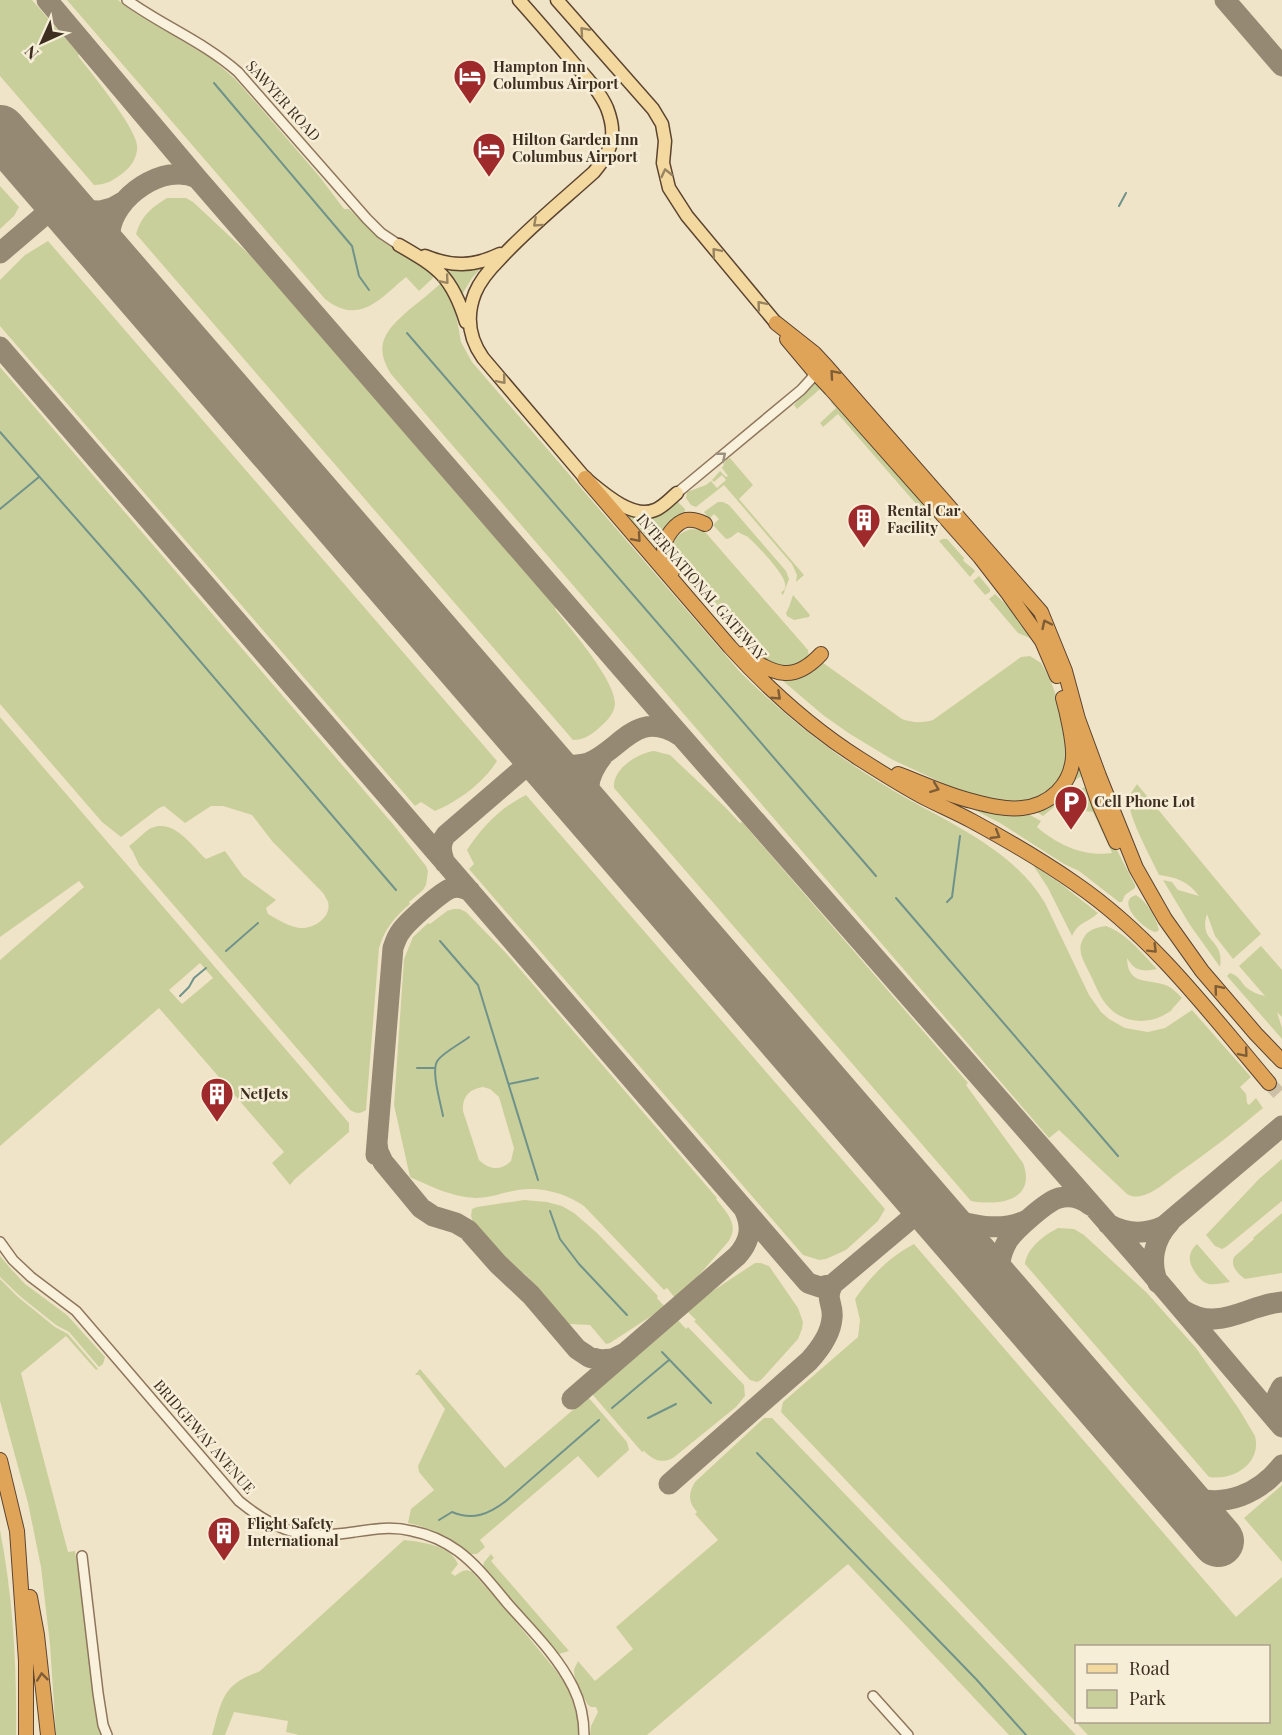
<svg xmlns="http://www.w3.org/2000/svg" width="1282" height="1735" viewBox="0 0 1282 1735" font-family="'Playfair Display',serif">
	<rect width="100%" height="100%" fill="#f0e4c8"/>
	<path fill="#c9cf9b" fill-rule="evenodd" d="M0,0H32L79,54L78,56C90,71 136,128 137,145C138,156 132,166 123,173C114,180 106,185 94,185L0,76Z
		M67,0H118L134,12L211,58L235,79L259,106L319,176L344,209H349L382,241L434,274L433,278L419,291L406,277C380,299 359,326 325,299Z
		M0,186L19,207L14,216L0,229Z
		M167,198H186L193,202L251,256L263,270L264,269L557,607L555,609C570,628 615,680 615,703C615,712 608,720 601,726C593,734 584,740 573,740L136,234C141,216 152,207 167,198Z
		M48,241L497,761C483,783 459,801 435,811L421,802L415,806L0,326V280L25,255Z
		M440,264L484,265L472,278L463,293H461Z
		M440,284H443L454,303L461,342L472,362L741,673C786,717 835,756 889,788C943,821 1011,846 1045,903L1089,995L1101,1012L1109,1019L1125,1028L1148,1032L1165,1028L1192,1010L1251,1077L1240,1087L1246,1094L1247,1103L1249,1105L1256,1098L1263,1108C1236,1131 1207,1153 1177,1174C1166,1182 1154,1193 1141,1196C1136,1197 1132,1197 1127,1194L1059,1130L1049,1138L391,374C372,344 387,329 410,309C420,301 430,293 440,284Z
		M0,367L392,823L426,866L428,871L426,885L423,890L409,902L410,904C395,917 385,928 379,948L366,1110C360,1114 357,1114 350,1110L139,865L133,852L129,846C136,841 144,832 151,828C174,818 192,846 206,859L225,851L243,876L276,900L266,908L268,914C277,919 289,927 300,928C314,929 332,917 328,902C328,901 323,893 323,893L272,841L252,815L223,806H211L185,823L164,806L159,808L121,837L102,822L0,704Z
		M815,383H819L827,393L825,395L820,389L797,409L794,405L812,385Z
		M834,400L940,518L935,517L930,520L838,414L823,427L820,423L836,408L831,402Z
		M730,458L753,485L739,499L804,575L796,582L797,575L792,564L724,485L696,507L691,505L686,498L687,492L706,485L711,481L717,488L726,480L722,475L714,482L712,480L720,471L726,477L728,476L722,468L726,460Z
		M677,501L685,509V511L660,533L657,548L629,517L631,515C654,522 660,514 677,501Z
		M718,502H723L729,505L786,571L789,579L783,595L781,593C785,589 786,589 785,584C785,575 758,546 750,539C747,535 742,535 738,532L730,538L726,539L713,525L719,519L714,514L709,519L704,512Z
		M691,529L701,530L706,533L808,650L809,658L793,669L769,663L739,631L725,621L673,558C668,544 677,533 691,529Z
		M942,539H947L964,558L963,560C967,565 972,567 975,571L970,577L939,541Z
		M979,576L990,589V592L985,595L973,581Z
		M995,594L1025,623L1032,636L1030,638L1018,633L989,599Z
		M793,595L810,615L809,617L794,620L787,616L786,613L789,607Z
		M1030,656L1041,663L1050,679L1057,698L1070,757L1064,779L1035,802L1003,803L958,790L893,760L850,734L823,715L776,675L819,660L902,719C913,723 922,723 933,720L1021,657Z
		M0,717L349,1123V1132L295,1179L290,1185L272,1163L284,1152L159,1008L0,1146V960L84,887L79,881L0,937ZM200,963L213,978L182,1004L169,990Z
		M654,751L670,755L725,807L740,823L742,822L968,1083L966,1085L1023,1163C1037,1201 998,1206 971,1201L614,788C612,769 638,753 654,751Z
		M1078,757L1083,775L1074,781L1064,799L1043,816L1035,811Z
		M1137,784L1261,934L1233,959L1215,936L1207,914C1198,944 1225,937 1220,967L1190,925L1163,880L1172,882L1178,890L1199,896C1189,882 1176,877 1159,875C1151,858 1128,817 1129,800C1129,794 1134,789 1137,784Z
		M1087,786L1102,821L1135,885V888L1125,895L1122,902H1119L1079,871L1064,864L1000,823L955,800L1030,815L1041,821L1037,827C1058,845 1084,857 1112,853L1093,812L1077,810L1074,806L1079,790Z
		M526,795L885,1209L878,1221L846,1250L826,1259L819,1260L803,1255L469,869L474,864L467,850C483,826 500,808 526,795Z
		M1033,865L1061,884L1098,913C1088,923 1079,921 1072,936L1048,888Z
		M1136,895C1147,902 1156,917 1159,930L1156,932C1145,931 1114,901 1136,895Z
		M453,909H460L466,912L506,953L717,1198L716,1199C727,1213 740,1225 728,1242L693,1282L675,1298L667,1288L664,1290L584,1206C565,1193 541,1186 518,1190C504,1192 491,1198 476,1198C452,1197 432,1187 410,1177L394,1105L404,959L413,937L428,923L430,924L447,911ZM483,1087L490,1089L499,1097L514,1148L511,1161C501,1171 489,1170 479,1160L463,1111C462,1097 469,1089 483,1087Z
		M1106,926C1126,933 1143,954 1157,969C1143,972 1134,971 1127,958C1128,984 1144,979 1162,984C1170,985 1177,993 1182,998L1172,1009V1010C1151,1026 1122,1025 1105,1003C1099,995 1095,984 1090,974C1085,963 1076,951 1083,939C1087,930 1097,927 1106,926Z
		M1261,946L1282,970V1017L1277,1012L1282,1028V1039L1227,976L1230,973C1241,976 1241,985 1250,990C1254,993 1260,995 1265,996L1239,966Z
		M1282,1159V1201L1226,1247L1222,1249L1215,1246L1206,1235L1259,1179Z
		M524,1200L547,1202L562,1206L574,1213L596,1232L658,1296L657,1298L665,1307L610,1343L606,1344L590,1325L568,1324L525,1274L513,1268L473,1222L471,1216L472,1209L477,1207Z
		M1282,1213V1273L1245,1279C1238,1274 1230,1266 1234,1257L1254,1239L1253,1238Z
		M1058,1228L1074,1229L1084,1235L1147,1293L1196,1348L1239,1409L1255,1436C1262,1464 1233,1481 1209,1477L1025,1264C1027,1248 1044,1235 1058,1228Z
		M914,1244L1236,1617L1282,1577V1735H1088L781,1412L783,1402L858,1337L860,1320L855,1299C871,1276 889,1257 914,1244ZM1076,1646H1268V1722H1076Z
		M1197,1244L1230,1282C1223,1283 1215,1285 1209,1284C1204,1283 1200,1279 1197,1275C1189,1265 1186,1254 1197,1244Z
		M0,1256L11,1269L25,1284L67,1315L105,1357L103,1364L99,1367L69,1332L56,1325L21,1297L0,1277Z
		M755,1263H761L769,1266L798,1308L803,1322L802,1329L798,1339L761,1380L757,1382L750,1380L694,1321L696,1320L687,1311L702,1298Z
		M0,1279L18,1297L55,1327L68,1334L98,1369L96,1370L66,1336L21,1373L68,1552L75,1551L80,1582L94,1699L102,1735H56L50,1645L41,1567L28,1503L0,1401Z
		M677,1319L686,1329L688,1327L744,1385L745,1396L736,1407L673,1458C661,1464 653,1460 644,1451L642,1452L592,1394Z
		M420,1369L505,1468L588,1397L627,1442L629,1450L598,1478L578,1456L480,1540L485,1547L477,1554H471C452,1539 433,1528 408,1523L411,1509L434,1490L419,1472L418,1466L445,1409L419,1375H415Z
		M764,1418H772L1076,1735H1009L848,1564L647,1735H590L591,1726L598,1712L596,1707H591L588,1705C583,1696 574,1682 574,1671C574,1668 577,1664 578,1661L595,1681L633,1649L616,1627L718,1540L695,1514L697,1512C688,1502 688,1494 695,1482Z
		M1282,1485V1562L1244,1518Z
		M0,1530C13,1597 17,1666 16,1735H0Z
		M404,1540C422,1542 450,1545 458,1564L451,1573L455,1576C461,1572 465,1568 472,1572L508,1612L557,1672L568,1688L573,1703L578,1721L579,1735H299L286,1732L288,1721L234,1712L225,1735H212C217,1719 220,1695 235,1684C242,1678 252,1675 260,1671Z
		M491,1554L494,1558L491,1561L569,1651L559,1654L555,1651L483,1566L484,1562Z"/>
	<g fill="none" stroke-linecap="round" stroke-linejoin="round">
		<path stroke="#6f938a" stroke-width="2" d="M214,83L352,246L359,276L369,290
			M1119,206L1126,193
			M407,333L876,876
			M0,432L140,591L396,890
			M0,509L39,477
			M896,898L1118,1156
			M947,902L952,897L960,836
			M440,941L478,985L538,1180
			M226,951L258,923
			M180,996L189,987L194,978L206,968
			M417,1068H435
			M509,1084L538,1078
			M443,1116C441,1104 430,1069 438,1060C444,1052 460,1044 469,1037
			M550,1211L560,1239L579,1264L627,1315
			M662,1352L711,1403
			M612,1408L669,1360
			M648,1418L676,1404
			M757,1453L976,1679L1026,1735
			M439,1520L452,1512C473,1521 489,1514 506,1501L599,1420"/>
		<path stroke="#968974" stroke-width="21" d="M47,0L197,178L659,711L1134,1253L1282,1427
			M1225,0L1282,66
			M41,218C55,205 54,198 45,183
			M0,253L41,218L53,210L101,211L112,208L126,200
			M125,275C116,261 109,250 110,232C113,197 164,162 197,178
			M0,347L808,1283L820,1287L833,1284
			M523,736L530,752L525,767
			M599,824C583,797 585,777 605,753
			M445,863C441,853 439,844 446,835L525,767L530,764L536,763C552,764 572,768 588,763C620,751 636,708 679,735
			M377,1143L378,1151L383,1162L421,1208L433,1216L456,1223L468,1230L498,1264L531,1295L577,1349L589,1357L600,1360L613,1359L625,1353
			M376,1155L393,948C395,942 397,936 401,931C408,921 442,891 452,888C458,886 464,888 470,891
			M914,1189L947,1214
			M913,1216L920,1213H926C961,1220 993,1236 1027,1220
			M1108,1224C1126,1234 1145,1235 1164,1226L1282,1126
			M1158,1283C1149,1261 1154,1239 1170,1222
			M1008,1298C1002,1287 998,1276 1000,1262C1001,1255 1004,1247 1008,1240C1016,1229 1047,1201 1059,1198C1070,1195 1081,1198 1090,1205
			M1183,1310C1219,1333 1246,1305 1282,1302
			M572,1399L737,1256C750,1242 753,1227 744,1209
			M1280,1423C1273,1409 1273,1401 1282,1387
			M1166,1482C1174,1486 1182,1493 1190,1496C1225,1509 1260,1493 1282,1465
			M669,1484L809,1361C819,1350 831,1333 832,1318C834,1303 824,1300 833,1284L908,1221"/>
		<path stroke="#968974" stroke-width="52" d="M0,131L1218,1541"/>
		<path stroke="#ccc0a6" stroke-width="14" stroke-dasharray="14 7" stroke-linecap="butt" d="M1269,1083L1282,1097"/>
		<g stroke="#8d765c" stroke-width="12">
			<path id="minor" d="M127,0C163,26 204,42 238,72L367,219L381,233L399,245
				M677,493L801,390L812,378L813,370
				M0,1242L13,1260L31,1277L76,1311L239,1501C278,1533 304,1540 354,1532C374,1529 392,1526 412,1531C428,1534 444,1541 458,1551C477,1565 493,1586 508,1604C531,1630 557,1655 573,1687C581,1703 584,1717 584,1735
				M82,1556L98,1693L103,1725L107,1735
				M873,1696L908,1735"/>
		</g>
		<g stroke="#5b4430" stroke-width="15">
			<path id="major" d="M519,0C537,20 554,40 571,60C584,75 599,90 607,108C610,116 613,127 612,136C611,150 603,161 594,172C562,201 528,228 499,260C490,269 480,281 475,293C466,316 468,337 483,358L585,478C601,491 632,520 655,510C663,507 670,499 677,493
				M557,0L653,109L662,124L665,141L663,163L669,188L687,216L776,323
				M399,245C439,268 452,277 466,322
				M425,256C452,267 473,267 500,254"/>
		</g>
		<g stroke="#5b4430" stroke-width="16">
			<path id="highway" d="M776,323L814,353L827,367L1041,612L1065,671L1078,719L1099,776L1136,868L1165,919L1202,971L1256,1034L1282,1061
				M787,339L813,370L831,389L980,557L1007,592L1042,641L1057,676
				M585,478L730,647C769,690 811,728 860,759C882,773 904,787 927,799C941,806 957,813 972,821C1007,840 1043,861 1076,884C1153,937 1209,1012 1269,1083
				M672,572C668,565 664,558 664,549C664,538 675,523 686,520C693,519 699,521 705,524
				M742,654C774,673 792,685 821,654
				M1079,745L1099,804L1116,842
				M898,774C922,783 947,795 972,801C987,805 1006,810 1022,808C1050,805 1071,785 1073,757C1074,743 1067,712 1063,698
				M0,1460L17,1531L26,1661V1735
				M30,1597L37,1635L48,1735"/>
		</g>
		<use href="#minor" stroke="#faf1dc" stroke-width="9"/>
		<use href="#major" stroke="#f3d9a0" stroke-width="12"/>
		<use href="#highway" stroke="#e0a458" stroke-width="14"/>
	</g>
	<defs><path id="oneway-chevron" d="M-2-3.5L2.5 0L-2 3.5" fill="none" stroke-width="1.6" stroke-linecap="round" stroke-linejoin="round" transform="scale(1.5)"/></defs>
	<g stroke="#988460">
		<use href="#oneway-chevron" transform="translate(584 31) rotate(-131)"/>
		<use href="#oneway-chevron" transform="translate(666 173) rotate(-103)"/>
		<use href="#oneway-chevron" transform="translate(537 223) rotate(138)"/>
		<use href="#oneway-chevron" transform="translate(716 252) rotate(-130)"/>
		<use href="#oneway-chevron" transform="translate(445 280) rotate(50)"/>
		<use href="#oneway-chevron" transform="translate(761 305) rotate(-130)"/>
		<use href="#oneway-chevron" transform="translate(502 380) rotate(50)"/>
	</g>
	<g stroke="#7e5d36">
		<use href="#oneway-chevron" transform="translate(834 374) rotate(-131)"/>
		<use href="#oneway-chevron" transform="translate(637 538) rotate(49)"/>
		<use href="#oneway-chevron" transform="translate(1046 624) rotate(-115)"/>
		<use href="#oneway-chevron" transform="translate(777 696) rotate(43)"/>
		<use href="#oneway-chevron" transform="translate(935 788) rotate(21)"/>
		<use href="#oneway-chevron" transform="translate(996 835) rotate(31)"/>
		<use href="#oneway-chevron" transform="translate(1153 949) rotate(45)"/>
		<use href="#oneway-chevron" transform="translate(1218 989) rotate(-130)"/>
		<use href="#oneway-chevron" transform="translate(1244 1053) rotate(50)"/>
		<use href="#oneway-chevron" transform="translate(42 1677) rotate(-96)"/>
	</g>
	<use stroke="#9c907e" href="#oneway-chevron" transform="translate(722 456) rotate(-39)"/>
	<defs>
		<g id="hotel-pin" transform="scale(1.725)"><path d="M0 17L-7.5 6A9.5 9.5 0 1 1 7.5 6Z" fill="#9e2a2b" stroke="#f7eed8"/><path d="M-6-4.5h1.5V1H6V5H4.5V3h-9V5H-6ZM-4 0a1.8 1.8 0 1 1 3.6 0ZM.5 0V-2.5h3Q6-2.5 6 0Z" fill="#fff"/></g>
		<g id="building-pin" transform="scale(1.725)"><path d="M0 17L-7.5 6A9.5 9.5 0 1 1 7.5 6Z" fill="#9e2a2b" stroke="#f7eed8"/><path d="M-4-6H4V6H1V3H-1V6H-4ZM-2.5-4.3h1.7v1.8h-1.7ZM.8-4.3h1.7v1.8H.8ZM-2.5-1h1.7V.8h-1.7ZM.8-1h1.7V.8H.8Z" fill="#fff"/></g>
		<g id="parking-pin" transform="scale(1.725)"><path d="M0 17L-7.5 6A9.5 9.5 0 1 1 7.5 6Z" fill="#9e2a2b" stroke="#f7eed8"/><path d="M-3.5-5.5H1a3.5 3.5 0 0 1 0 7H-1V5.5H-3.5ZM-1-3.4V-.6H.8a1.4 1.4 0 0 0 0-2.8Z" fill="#fff"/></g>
	</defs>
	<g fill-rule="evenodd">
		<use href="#hotel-pin" x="470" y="76"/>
		<use href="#hotel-pin" x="489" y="149"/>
		<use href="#building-pin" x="864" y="520"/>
		<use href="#parking-pin" x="1071" y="802"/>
		<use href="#building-pin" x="217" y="1094"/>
		<use href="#building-pin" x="224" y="1533"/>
	</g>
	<g text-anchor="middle" stroke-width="5" stroke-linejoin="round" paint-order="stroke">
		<g font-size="15" font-weight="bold" fill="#3d2e20" stroke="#f7eed8" text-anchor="start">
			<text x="493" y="72">Hampton Inn<tspan x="493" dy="17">Columbus Airport</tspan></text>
			<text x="512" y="145">Hilton Garden Inn<tspan x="512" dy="17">Columbus Airport</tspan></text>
			<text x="887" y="516">Rental Car<tspan x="887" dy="17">Facility</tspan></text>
			<text x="1094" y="807">Cell Phone Lot</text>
			<text x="240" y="1099">NetJets</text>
			<text x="247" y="1529">Flight Safety<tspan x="247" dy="17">International</tspan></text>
		</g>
		<g font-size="15" fill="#3d2e20" stroke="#f7eed8">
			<text transform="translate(283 101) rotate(48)" y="5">SAWYER ROAD</text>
			<text transform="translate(701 587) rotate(49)" y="5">INTERNATIONAL GATEWAY</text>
			<text transform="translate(204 1437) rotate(49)" y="5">BRIDGEWAY AVENUE</text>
		</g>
	</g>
	<rect x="1075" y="1645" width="195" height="78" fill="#f7eed8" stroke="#ada18e" stroke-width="1.5"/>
	<rect x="1087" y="1664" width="30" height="9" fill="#f3d9a0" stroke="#ada18e" stroke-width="1.5"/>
	<text x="1129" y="1675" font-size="18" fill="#3d2e20">Road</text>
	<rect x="1087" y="1690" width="30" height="18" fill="#c9cf9b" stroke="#ada18e" stroke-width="1.5"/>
	<text x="1129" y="1705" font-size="18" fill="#3d2e20">Park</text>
	<g transform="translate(42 42) rotate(225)" stroke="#f7eed8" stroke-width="4.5" paint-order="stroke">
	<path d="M0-4.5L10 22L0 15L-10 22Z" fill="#3d2e20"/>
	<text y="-9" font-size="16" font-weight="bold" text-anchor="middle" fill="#3d2e20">N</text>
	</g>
</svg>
